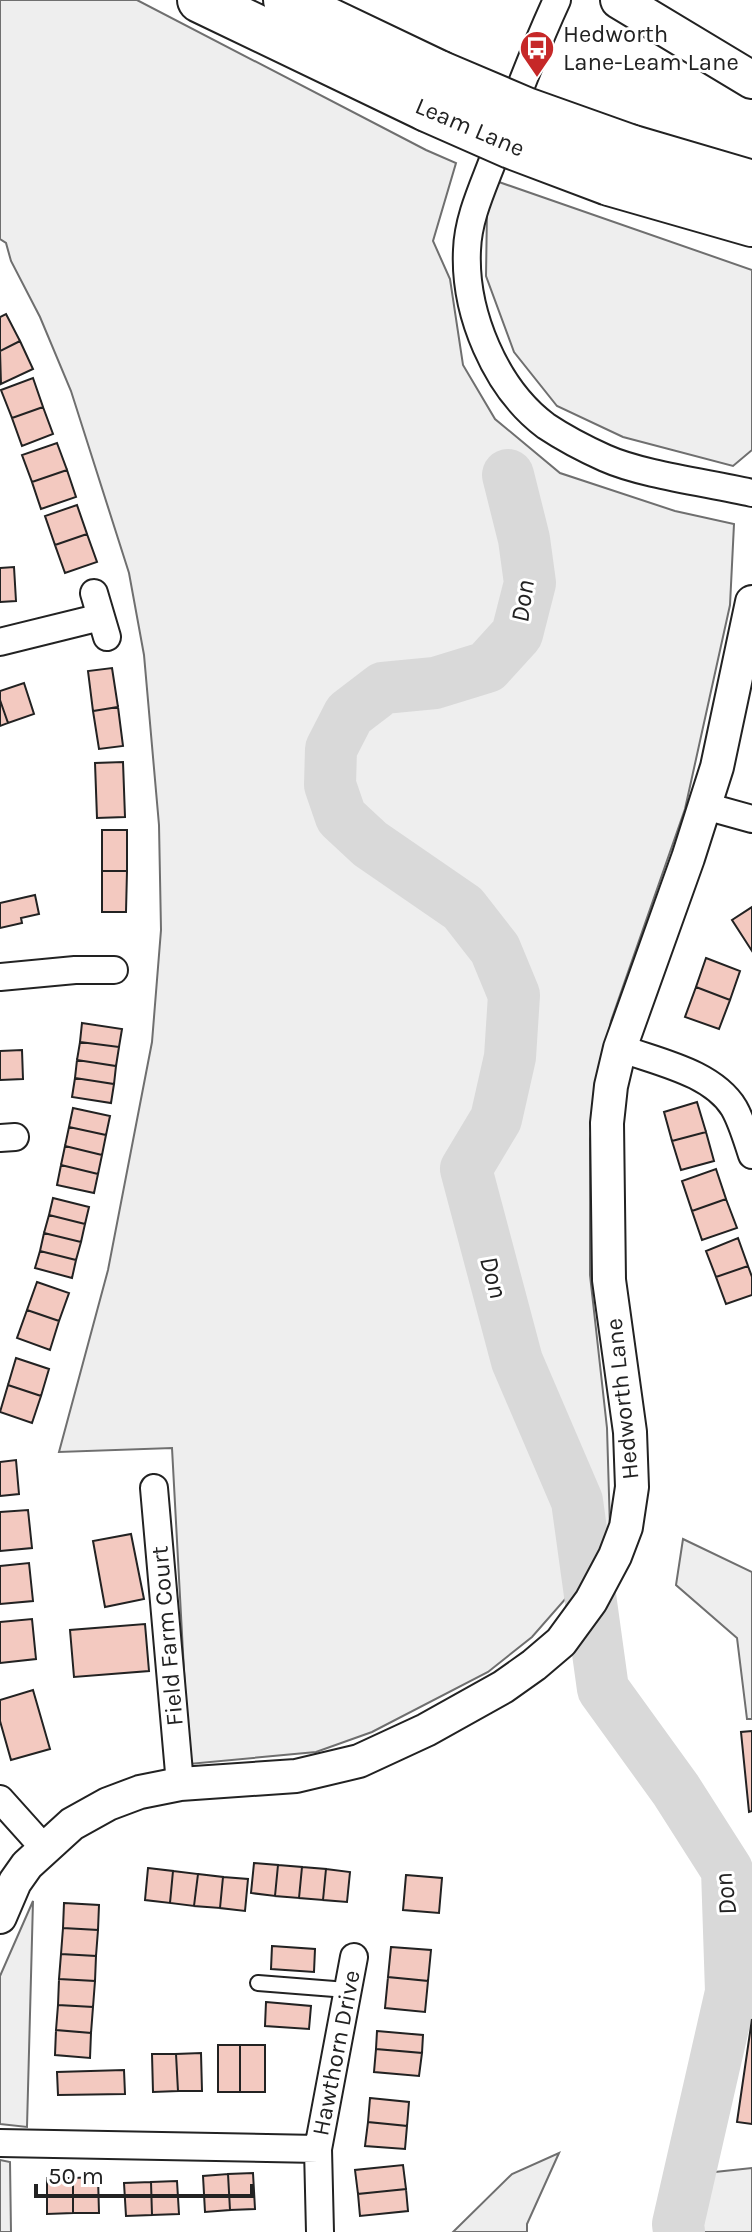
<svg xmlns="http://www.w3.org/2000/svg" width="752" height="2232" viewBox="0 0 752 2232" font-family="Karla,sans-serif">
	<rect width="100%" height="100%" fill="#fff"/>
	<path fill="#eee" stroke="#6f6f6f" stroke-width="2" d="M0,0H137L426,150L456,163L433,241L450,279L463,365L495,419L560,473L675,511L734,524L730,605L685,809L611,1021L590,1139V1275L607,1428L610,1528L582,1580L532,1637L488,1672L372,1732L316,1752L189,1764L172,1448L59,1452L108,1270L152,1042L161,930L159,825L144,655L129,573L71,391L40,317L11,261L6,243L0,239Z
		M496,181L752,270V450L733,466L623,437L557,406L514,352L486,276L487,210Z
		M683,1539L752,1572V1719H747L737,1638L676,1585Z
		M33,1901L27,2127L0,2124V1976Z
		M559,2153L527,2224V2232H453L512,2174Z
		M0,2160L10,2162L11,2232H0Z
		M752,2168V2232H678V2176Z"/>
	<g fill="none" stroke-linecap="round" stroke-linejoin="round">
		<path stroke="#d9d9d9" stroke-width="52" d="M508,475L524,539L530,583L517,634L487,667L435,683L383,688L349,714L331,749L330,785L341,817L370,844L463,908L495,949L514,995L510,1057L496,1119L466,1169L517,1361L577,1501L603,1689L676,1790L727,1870L731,1992L678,2224L679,2232"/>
	</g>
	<path fill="#f3c9c0" stroke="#222" stroke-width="2" d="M6,314L20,341L0,351V317Z
		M20,341L33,369L1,384L0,351Z
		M33,378L43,407L12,418L1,390Z
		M43,407L53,434L22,446L12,418Z
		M57,443L67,470L32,482L22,455Z
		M67,470L76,497L41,509L32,482Z
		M77,505L87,534L55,545L45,516Z
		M87,534L97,562L65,573L55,545Z
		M14,567L16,601L0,602V568Z
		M112,668L118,707L93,711L88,671Z
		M24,683L34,714L8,723L0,700V691Z
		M0,700L8,723L0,726Z
		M118,707L123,746L99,749L93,711Z
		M123,762L125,817L97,818L95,763Z
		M102,830H127V871H102Z
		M102,871H127L126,912H102Z
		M35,895L39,914L21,918L22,923L0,928V903Z
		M752,907V951L732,920Z
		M706,958L740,971L730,1000L696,987Z
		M696,987L730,1000L719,1029L685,1017Z
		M82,1023L122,1029L119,1047L80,1042Z
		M80,1042L119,1047L116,1066L77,1060Z
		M22,1050L23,1079L0,1080V1051Z
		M77,1060L116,1066L114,1084L75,1078Z
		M75,1078L114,1084L111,1103L72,1097Z
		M697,1102L706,1132L672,1141L664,1112Z
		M73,1108L110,1116L106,1135L69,1127Z
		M69,1127L106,1135L102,1155L65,1146Z
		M706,1132L714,1161L681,1170L672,1141Z
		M65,1146L102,1155L98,1174L61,1165Z
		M61,1165L98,1174L94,1193L57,1185Z
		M716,1169L726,1199L692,1211L682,1181Z
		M53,1198L89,1207L85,1224L49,1215Z
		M726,1199L737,1228L702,1240L692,1211Z
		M49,1215L85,1224L81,1242L44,1233Z
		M44,1233L81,1242L76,1260L40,1251Z
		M738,1238L748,1266L716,1277L706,1251Z
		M40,1251L76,1260L72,1278L35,1268Z
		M748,1266L752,1277V1295L726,1304L716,1277Z
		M37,1282L69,1293L59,1321L27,1310Z
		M27,1310L59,1321L50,1350L17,1338Z
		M16,1358L49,1369L41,1396L8,1385Z
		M8,1385L41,1396L32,1423L0,1412Z
		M16,1460L19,1494L0,1496V1462Z
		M28,1510L32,1548L0,1551V1512Z
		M131,1534L144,1599L105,1607L93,1541Z
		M29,1563L33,1601L0,1604V1566Z
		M32,1619L36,1659L0,1663V1622Z
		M145,1624L149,1671L74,1677L70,1630Z
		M33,1690L50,1749L11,1760L0,1721V1700Z
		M752,1731V1811L749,1812L741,1732Z
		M254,1863L278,1865L275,1896L251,1893Z
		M278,1865L302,1867L299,1898L275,1896Z
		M302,1867L326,1869L323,1900L299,1898Z
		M148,1868L173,1871L170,1903L145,1900Z
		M326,1869L350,1872L347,1902L323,1900Z
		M173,1871L198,1874L194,1906L170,1903Z
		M198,1874L223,1877L220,1908L194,1906Z
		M406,1875L442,1878L439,1913L403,1910Z
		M223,1877L248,1879L245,1911L220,1908Z
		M64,1903L99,1905L98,1930L63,1928Z
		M63,1928L98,1930L96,1956L61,1954Z
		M272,1946L315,1949L314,1972L271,1969Z
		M391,1947L431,1950L428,1981L388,1977Z
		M61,1954L96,1956L95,1981L59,1979Z
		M388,1977L428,1981L425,2012L385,2008Z
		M59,1979L95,1981L93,2007L58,2005Z
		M266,2002L311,2006L309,2029L265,2026Z
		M58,2005L93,2007L91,2033L56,2030Z
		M752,2019V2124L737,2122Z
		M56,2030L91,2033L90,2058L55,2055Z
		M377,2031L423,2035L422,2053L376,2049Z
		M218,2045H240V2092H218Z
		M240,2045H265V2092H240Z
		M376,2049L422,2053L419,2076L374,2072Z
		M201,2053L202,2091H178L176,2054Z
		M152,2054H176L178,2091L153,2092Z
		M124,2070L125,2094L58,2095L57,2072Z
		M370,2098L409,2102L407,2126L368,2122Z
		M368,2122L407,2126L405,2149L365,2146Z
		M403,2165L406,2189L358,2194L355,2170Z
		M253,2173L255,2209L230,2210L228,2174Z
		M228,2174L230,2210L205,2212L203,2176Z
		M98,2177L99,2213H73V2178Z
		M47,2178H73V2213L47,2214Z
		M177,2181L179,2214L152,2215L151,2182Z
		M151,2182L152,2215L126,2216L124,2183Z
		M406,2189L408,2211L360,2216L358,2194Z"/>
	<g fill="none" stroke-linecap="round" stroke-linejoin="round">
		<g stroke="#222" stroke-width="18">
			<path id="service" d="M258,1983L347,1990"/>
		</g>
		<g stroke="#222" stroke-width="30">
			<path id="minor" d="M557,0C534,50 515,100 496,152C485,183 468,216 467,250C464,312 495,388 546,426C564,438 585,449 605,458C643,475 709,483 752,493
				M94,593L107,637
				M0,642L101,617
				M705,806L752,819
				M0,977L75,970H114
				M620,1048C657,1062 712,1072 734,1108C742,1122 747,1140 752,1155
				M0,1138L15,1137
				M154,1488L180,1784
				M0,1799L44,1848
				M0,2143L318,2149L320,2232
				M318,2149L354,1957"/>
		</g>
		<g stroke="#222" stroke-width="36">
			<path id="tertiary" d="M0,1917L15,1882L27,1865L72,1824L108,1804L140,1792L180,1784L296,1776L359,1761L426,1730L503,1687L534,1665L561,1642L591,1601L615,1556L626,1527L632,1487L630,1432L609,1280L607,1123L611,1086L620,1048L688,858L717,767L752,602"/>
		</g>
		<g stroke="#222" stroke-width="40">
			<path id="secondary" d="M619,0L752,80"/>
		</g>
		<g stroke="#222" stroke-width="48">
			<path id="trunk" d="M200,0L427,109
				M286,0L439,73
				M630,147L752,183
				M609,183L752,224"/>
		</g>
		<use href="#service" stroke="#fff" stroke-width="14"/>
		<use href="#minor" stroke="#fff" stroke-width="26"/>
		<use href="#tertiary" stroke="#fff" stroke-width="32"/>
		<use href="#secondary" stroke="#fff" stroke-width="36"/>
		<use href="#trunk" stroke="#fff" stroke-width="44"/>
		<g stroke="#222" stroke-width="48" stroke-linecap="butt">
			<path id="trunk-bridge" d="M439,73L526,110L630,147
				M427,109L511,146L609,183"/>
		</g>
		<use href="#trunk-bridge" stroke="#fff" stroke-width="44"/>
	</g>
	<defs>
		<g id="bus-pin" transform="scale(1.8)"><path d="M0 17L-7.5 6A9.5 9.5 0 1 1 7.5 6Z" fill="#c62828" stroke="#fff"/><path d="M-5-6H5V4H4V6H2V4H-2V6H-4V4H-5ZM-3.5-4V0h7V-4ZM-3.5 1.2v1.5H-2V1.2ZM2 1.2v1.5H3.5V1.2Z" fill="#fff"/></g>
	</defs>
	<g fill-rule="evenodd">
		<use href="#bus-pin" x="537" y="48"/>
	</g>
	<g text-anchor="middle" stroke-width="6" stroke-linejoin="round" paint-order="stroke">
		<g font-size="24" fill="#222" stroke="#fff" text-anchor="start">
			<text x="563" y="42">Hedworth<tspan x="563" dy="28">Lane-Leam Lane</tspan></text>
		</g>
		<g font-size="24" fill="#222" stroke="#fff">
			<text transform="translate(470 127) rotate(23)" y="8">Leam Lane</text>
			<text transform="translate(622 1399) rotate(-96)" y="8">Hedworth Lane</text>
			<text transform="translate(167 1636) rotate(-95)" y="8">Field Farm Court</text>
			<text transform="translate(336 2053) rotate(-79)" y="8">Hawthorn Drive</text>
		</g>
		<g font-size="26" font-style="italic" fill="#222" stroke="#fff">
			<text transform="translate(522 601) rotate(-82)" y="9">Don</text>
			<text transform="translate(494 1277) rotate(75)" y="9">Don</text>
			<text transform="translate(725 1894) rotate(-97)" y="9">Don</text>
		</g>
	</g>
	<path d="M36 2184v12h216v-12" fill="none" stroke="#222222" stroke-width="4"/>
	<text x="48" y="2184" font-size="24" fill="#222222" stroke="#ffffff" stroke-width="6" paint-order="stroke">50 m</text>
</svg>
